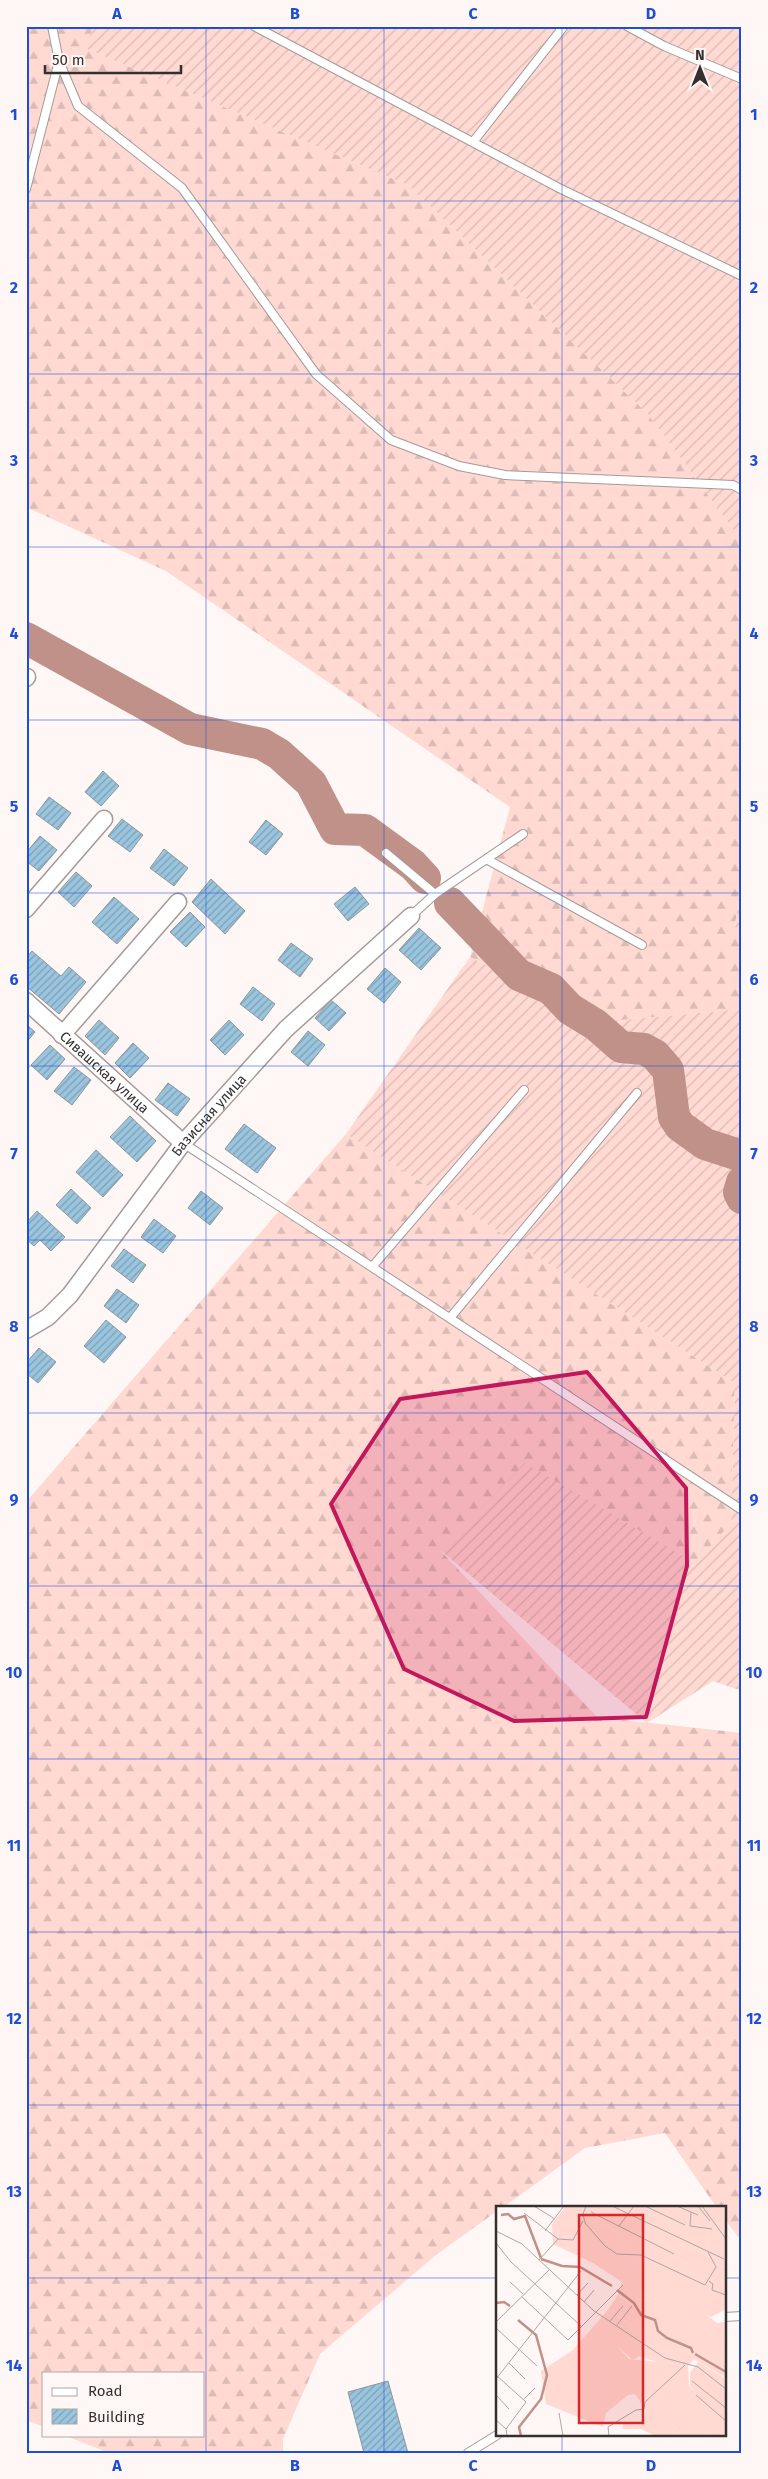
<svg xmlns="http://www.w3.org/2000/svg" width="768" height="2479" viewBox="0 0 768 2479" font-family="'Fira Sans',sans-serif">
	<defs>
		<pattern id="forest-firs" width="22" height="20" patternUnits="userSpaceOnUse" patternTransform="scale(1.25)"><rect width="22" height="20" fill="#ffd9d2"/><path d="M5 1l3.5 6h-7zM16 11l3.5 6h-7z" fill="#dbbbb5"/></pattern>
		<pattern id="garden-furrows" width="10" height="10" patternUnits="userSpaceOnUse" patternTransform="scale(1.25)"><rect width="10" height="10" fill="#ffd9d2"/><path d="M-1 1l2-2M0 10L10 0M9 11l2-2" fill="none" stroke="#dbbbb5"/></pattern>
		<pattern id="building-hatch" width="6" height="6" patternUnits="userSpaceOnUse" patternTransform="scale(1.25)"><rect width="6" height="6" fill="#9ac5de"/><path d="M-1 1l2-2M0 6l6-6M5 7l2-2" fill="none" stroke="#7ea0b4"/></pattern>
	</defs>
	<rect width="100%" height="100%" fill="#fef7f6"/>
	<path fill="url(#forest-firs)" d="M26,26H94L85,48L408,185L648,414L742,541V871L735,926L742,930V1009L600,1022L470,957L510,807L166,571L26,507Z
		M346,1134L735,1383L729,1583L440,1550L597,1717L742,1733V2242L724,2218V2208H717L665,2133L585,2148L502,2208H497V2211L436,2255L320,2354L283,2439V2453H109L64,2435H204V2373H44V2427L26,2420V1502Z"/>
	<path fill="url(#garden-furrows)" d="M94,26H742V541L648,414L408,185L85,48Z
		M742,871V930L735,927Z
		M470,957L600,1022L742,1009V1691L713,1681L647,1723L440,1550L525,1463L695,1563L731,1523L735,1383L346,1134Z"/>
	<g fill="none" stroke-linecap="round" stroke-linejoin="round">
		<path stroke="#bf9188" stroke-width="32" d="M26,638L190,729L262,744L279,754L311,783L335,829L365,830L413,865L425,878
			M450,903L519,975L551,989L570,1009L596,1025L621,1047L644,1049L655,1055L668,1070L674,1117L680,1126L705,1144L742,1156
			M742,1182L739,1192L742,1198"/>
	</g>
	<path fill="url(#building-hatch)" stroke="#8d979c" d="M103,771L119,786L101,806L85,792Z
		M49,797L71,813L58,830L36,814Z
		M122,819L143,835L130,852L108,836Z
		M266,820L283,834L266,855L249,842Z
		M40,836L57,850L39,871L26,861V853Z
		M164,849L188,868L174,886L150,868Z
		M76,872L92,886L74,907L58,892Z
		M211,879L245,911L225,934L192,902Z
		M355,887L369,904L348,921L334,904Z
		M114,897L139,919L117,944L92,922Z
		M190,912L205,927L186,947L170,932Z
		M419,928L441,948L421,970L399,950Z
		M291,943L313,959L300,977L278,960Z
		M32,951L61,976L69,967L86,982L59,1014L26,986V958Z
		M385,968L401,982L384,1003L367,989Z
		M253,987L275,1004L262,1021L240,1004Z
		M331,1000L346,1013L329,1031L315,1018Z
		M99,1020L119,1038L105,1055L85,1036Z
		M229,1020L244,1035L225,1055L210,1040Z
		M26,1024L35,1032L26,1043Z
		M308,1031L325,1045L308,1066L291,1052Z
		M133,1043L149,1058L130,1078L115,1063Z
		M50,1045L65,1059L47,1080L31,1065Z
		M74,1067L91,1080L72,1105L54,1091Z
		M168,1083L190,1099L177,1116L155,1100Z
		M130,1116L156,1141L137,1162L110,1137Z
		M244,1124L276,1148L257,1173L225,1149Z
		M96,1150L123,1175L103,1197L76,1172Z
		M71,1189L91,1208L77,1224L56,1205Z
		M201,1191L223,1208L210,1225L188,1208Z
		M37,1211L65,1237L51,1251L40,1240L34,1246L26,1239V1223Z
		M154,1219L176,1236L163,1253L141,1237Z
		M124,1249L146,1265L133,1283L111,1266Z
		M117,1289L139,1305L126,1323L104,1306Z
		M106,1320L126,1337L104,1363L84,1346Z
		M39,1348L56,1362L38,1383L26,1373V1363Z
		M388,2381L408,2453H364L348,2392Z"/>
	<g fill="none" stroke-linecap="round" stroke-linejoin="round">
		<g stroke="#a59a98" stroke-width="10">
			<path id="lane" d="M52,26L59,61L78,106L182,188L316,374L391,440L459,466L505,475L733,485L742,490
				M254,26L559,188L742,276
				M627,26L664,46L742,79
				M473,142L564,26
				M26,189L59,61
				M386,853L435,894
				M488,860L642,945
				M411,916L435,894L523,834
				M183,1143L742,1510
				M372,1267L524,1090
				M450,1318L637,1093
				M724,2317L742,2316
				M468,2453L497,2435"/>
		</g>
		<g stroke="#a59a98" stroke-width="19">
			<g id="street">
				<path d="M26,678L27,677"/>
				<path d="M26,909L104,819"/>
				<path id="s1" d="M26,1001L183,1143"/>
				<path d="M62,1035L178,902"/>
				<path id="s2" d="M26,1330L48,1317L70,1295L183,1143L286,1029L411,916"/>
			</g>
		</g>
		<use href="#lane" stroke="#fff" stroke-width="8"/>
		<use href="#street" stroke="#fff" stroke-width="16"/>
	</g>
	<path fill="#c2185b" fill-opacity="0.2" stroke="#c2185b" stroke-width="4" stroke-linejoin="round" d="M587,1372L686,1488L687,1566L646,1717L514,1721L404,1669L331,1504L400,1399Z"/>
	<path fill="none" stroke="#1d4ed8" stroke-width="1" stroke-opacity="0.55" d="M206,26V2453M384,26V2453M562,26V2208M26,201H742M26,374H742M26,547H742M26,720H742M26,893H742M26,1066H742M26,1240H742M26,1413H742M26,1586H742M26,1759H742M26,1932H742M26,2105H742M26,2278H497M724,2278H742M562,2435V2453"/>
	<g text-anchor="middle" stroke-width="4.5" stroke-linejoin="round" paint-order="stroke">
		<g font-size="14" fill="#34302f" stroke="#fef7f6">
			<text dy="5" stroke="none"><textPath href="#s1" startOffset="106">Сивашская улица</textPath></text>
			<text dy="5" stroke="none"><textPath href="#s2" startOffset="284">Базисная улица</textPath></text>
		</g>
	</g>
	<g transform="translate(496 2206)">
		<rect width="230" height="230" fill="#fef7f6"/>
		<path d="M70,0H95L90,13L117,24L149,59L171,57L206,77L196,91L184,92L162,77L145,87L185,106L184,111L149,93L133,95L122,89L126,76L97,57L57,38L56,18ZM199,10L206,14L211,11L230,36V43L211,38L212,27L188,35L173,26L174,16L191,21V16ZM187,39L230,57V61L198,55L193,58L175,48L179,41ZM112,104L145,125L144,142L120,139L133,153L161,156L184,138L230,168V172L198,153L192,160L193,180L200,188L182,201L181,220L176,225L181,230H159L145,223H126L127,217L141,219L148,216L150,204L139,188L132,189L110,207L107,221L50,198L45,165L77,144ZM208,107L221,117L230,116V139L198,117ZM204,202L230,230H216L201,218L196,205Z" fill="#ffd9d2"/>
		<path d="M95,0H230V36L211,11L207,14L199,11L191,16V22L174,16L173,26L188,35L197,23L212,27L211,38L230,43V57L187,39L179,41L175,48L193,58L198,55L230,61V103L215,111L208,107L198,117L230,139V168L184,138L161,156L143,150L137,154L120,139L127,132L141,140L144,137L145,125L112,104L122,89L133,95L149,93L184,111L185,106L145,87V80L162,77L184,92L196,91L206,77L171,57L167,65L149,59L117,24L90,13ZM202,156L230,173V230L204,202L196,206L201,218L216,230H181L176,225L181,220L163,193L168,186L182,201L200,188L194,180V167Z" fill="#ffd9d2"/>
		<path fill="none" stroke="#bf9188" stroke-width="2.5" d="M5,9L12,8L18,13L29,10L45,52M45,53L66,60L84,61L116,80M121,84L138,97L145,109L159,114L162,125L171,132L195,142L197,147M0,97L8,96L14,100M22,114L40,129L51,169L45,193L23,221L25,230M199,148L230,166"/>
		<path fill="none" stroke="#ada7a6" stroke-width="1" d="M38,0L59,13M90,0L87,8L89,17L109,40L121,48L145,49L209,79L220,61L212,46M116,0L228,53M149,0L189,19M181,0L202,9M202,0L214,15M206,0L230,33M95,6L178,48M195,6L194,20L216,23M28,7L62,33L77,34L87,15M123,20L138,0M0,25L26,38L98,105L169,152L202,161L230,183M49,25L68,0M0,37L15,56L85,120M43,54L62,33M213,75L217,78L216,84L230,89M14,76L27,88M81,89L92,77M26,91L72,134L127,79M88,96L98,84M114,115L127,100M0,116L54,63M121,119L136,100M0,122L41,160M13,157L29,173M0,169L30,196L10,223M0,173L85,65M196,175L230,202M0,189L13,203M200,189L230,215M27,194L39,182M63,207L67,230M0,214L10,223L11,230M113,230L112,221L140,204L148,203L149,196L189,159"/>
		<path fill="#d62828" fill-opacity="0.15" stroke="#d62828" stroke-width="2.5" d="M83,9H147V217H83Z"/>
		<rect width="230" height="230" fill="none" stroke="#34302f" stroke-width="2.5"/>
	</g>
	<rect width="768" height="2479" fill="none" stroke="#fef7f6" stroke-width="55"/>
	<rect x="42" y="2372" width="162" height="65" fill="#fef7f6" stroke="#ada7a6"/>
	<rect x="52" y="2388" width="25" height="8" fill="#ffffff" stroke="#ada7a6"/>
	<text x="88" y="2396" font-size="15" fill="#34302f">Road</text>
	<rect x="52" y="2409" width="25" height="15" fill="url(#building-hatch)" stroke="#ada7a6"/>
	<text x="88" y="2422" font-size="15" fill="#34302f">Building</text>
	<g transform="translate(700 68)" stroke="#fef7f6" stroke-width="4" paint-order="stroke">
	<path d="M0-4L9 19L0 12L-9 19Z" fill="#34302f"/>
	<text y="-8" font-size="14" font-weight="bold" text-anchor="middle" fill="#34302f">N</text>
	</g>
	<path d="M45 65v8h136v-8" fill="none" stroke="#34302f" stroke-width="2.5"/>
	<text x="52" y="65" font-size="15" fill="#34302f" stroke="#fef7f6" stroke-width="4" paint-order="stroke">50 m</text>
	<rect x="28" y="28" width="712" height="2424" fill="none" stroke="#1d4ed8" stroke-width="2"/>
	<g font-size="16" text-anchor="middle" font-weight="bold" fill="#1d4ed8">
		<text x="117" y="19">A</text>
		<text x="295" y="19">B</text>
		<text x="473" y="19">C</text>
		<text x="651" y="19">D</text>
		<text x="14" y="120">1</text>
		<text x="754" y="120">1</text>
		<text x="14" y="293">2</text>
		<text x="754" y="293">2</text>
		<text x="14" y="466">3</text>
		<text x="754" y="466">3</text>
		<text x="14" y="639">4</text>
		<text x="754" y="639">4</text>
		<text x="14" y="812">5</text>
		<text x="754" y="812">5</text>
		<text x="14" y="985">6</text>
		<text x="754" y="985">6</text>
		<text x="14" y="1159">7</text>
		<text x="754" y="1159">7</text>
		<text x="14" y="1332">8</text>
		<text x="754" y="1332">8</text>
		<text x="14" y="1505">9</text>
		<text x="754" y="1505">9</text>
		<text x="14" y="1678">10</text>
		<text x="754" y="1678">10</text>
		<text x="14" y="1851">11</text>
		<text x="754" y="1851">11</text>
		<text x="14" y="2024">12</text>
		<text x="754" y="2024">12</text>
		<text x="14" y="2197">13</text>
		<text x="754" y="2197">13</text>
		<text x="14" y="2371">14</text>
		<text x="754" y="2371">14</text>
		<text x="117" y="2471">A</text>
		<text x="295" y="2471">B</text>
		<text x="473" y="2471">C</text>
		<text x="651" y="2471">D</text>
	</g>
</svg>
